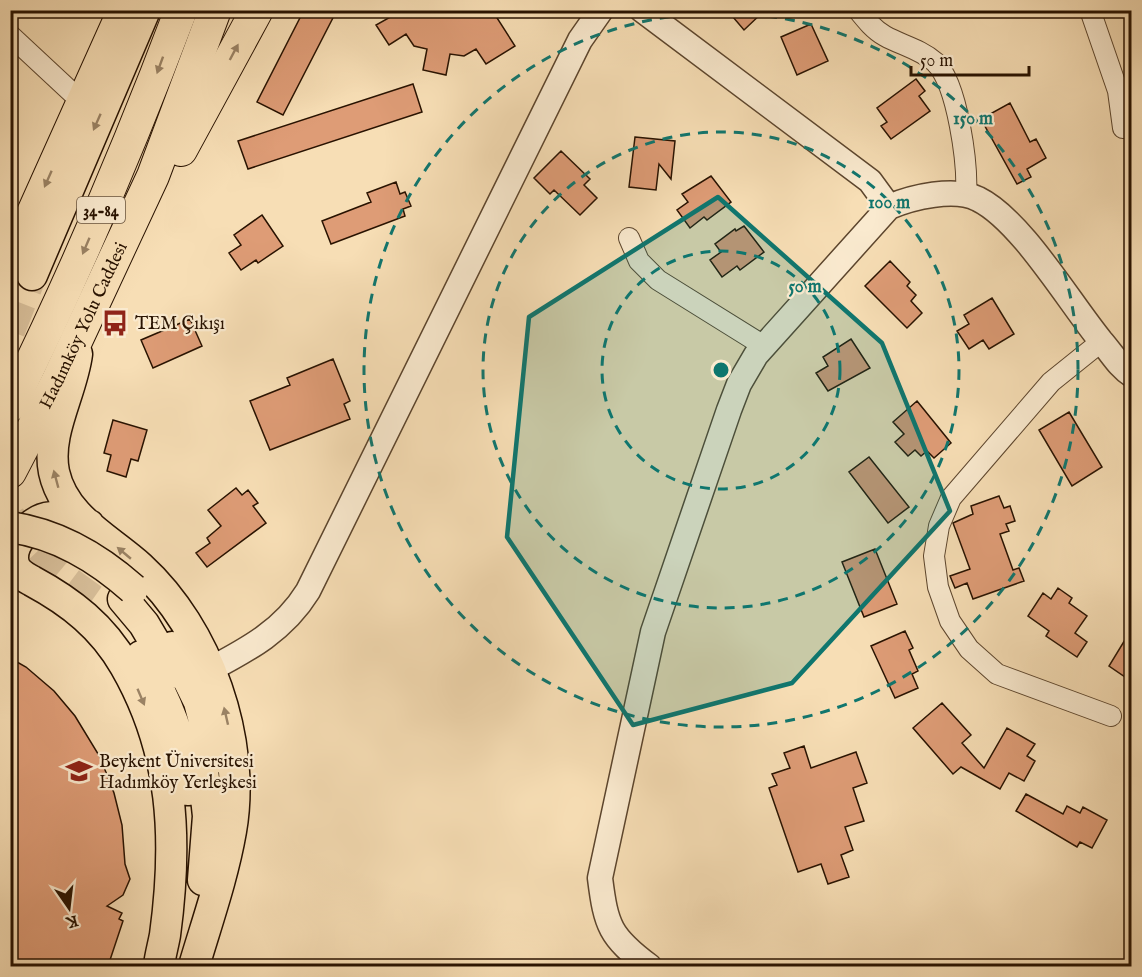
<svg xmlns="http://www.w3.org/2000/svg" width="1142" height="977" viewBox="0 0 1142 977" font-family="'IM FELL English',serif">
	<rect width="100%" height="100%" fill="#f7deb5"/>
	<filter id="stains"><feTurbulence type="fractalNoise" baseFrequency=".00333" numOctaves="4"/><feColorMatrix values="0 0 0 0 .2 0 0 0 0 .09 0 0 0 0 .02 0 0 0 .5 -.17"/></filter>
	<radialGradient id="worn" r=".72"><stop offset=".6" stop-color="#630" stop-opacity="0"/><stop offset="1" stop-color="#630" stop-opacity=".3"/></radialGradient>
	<path fill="#de9c76" stroke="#281200" stroke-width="1.5" d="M304,10H337L283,115L257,102Z
		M391,10H492L515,46L486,64L476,49L464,56L450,54L446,75L423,70L427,49L414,46L406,34L389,45L376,25L394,15Z
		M727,10H765L744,30Z
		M811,24L828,61L797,75L781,37Z
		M916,79L925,91L919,96L930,111L891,139L881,126L887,122L877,108Z
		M413,84L422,112L248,169L238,141Z
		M1010,103L1030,142L1036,139L1046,158L1027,169L1031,177L1017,184L981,119Z
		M635,137L675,141L671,179L659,164L656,190L629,187Z
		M561,151L590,179L584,185L597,198L580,215L554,190L550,194L534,178Z
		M711,176L731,202L707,220L704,217L690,228L677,210L688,202L682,194Z
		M396,182L400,194L405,192L411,206L403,209L405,216L331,244L322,221L371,202L367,193Z
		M262,215L283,246L258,263L256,260L241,270L229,253L241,245L234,235Z
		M744,226L764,252L740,270L737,266L722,277L710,260L721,252L715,244L735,229L736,231Z
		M890,261L910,282L907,286L916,295L911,301L922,313L907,328L865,286Z
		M992,298L1014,334L989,349L983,340L969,349L957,331L969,324L964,315Z
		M190,319L202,346L153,368L141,340Z
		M851,339L870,368L828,391L816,373L828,366L823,357Z
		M333,359L350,401L344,404L350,419L270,450L250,401L290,385L287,378Z
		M917,401L951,443L934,458L927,451L921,456L915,450L908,456L895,442L904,434L893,422Z
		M1069,412L1102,467L1072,486L1039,430Z
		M113,420L147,430L138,461L131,459L126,477L107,471L111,455L104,453Z
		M869,457L909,507L888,523L849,472Z
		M236,488L242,495L248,490L258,503L253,506L266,523L207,567L196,553L210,543L207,538L221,526L208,510Z
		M999,496L1004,508L1010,506L1015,521L1006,524L1009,531L1000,534L1013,570L1019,568L1024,581L973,599L967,583L955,588L950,576L970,569L953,523L973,514L971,506Z
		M875,549L897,604L864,617L842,562Z
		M1058,588L1072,598L1069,603L1087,616L1075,633L1087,642L1077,657L1046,636L1049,631L1028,616L1043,593L1051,599Z
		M1131,630V681L1109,666Z
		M905,631L913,648L909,650L918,671L912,674L918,688L895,698L871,646Z
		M10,658L26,667L54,691L75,716L100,757L114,793L122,825L125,864L130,879L123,895L107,906L122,913L119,919L123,921L108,966H10Z
		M942,703L971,735L962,743L984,768L1007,728L1035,744L1027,756L1035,761L1024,781L1009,773L1000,789L961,767L953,774L913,728Z
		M804,746L811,768L856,752L867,783L853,788L864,821L845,827L853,850L841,855L849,877L828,884L821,864L798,872L769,788L777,785L772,774L790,768L784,753Z
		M1026,794L1063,814L1067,806L1080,813L1083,807L1107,820L1092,848L1080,842L1077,847L1016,811Z"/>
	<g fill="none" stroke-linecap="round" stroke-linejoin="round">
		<path stroke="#d8bf9a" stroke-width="30" stroke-dasharray="30 15" stroke-linecap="butt" d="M10,331L32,275
			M10,516C33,555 56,573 93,599"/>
		<g stroke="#5c452d" stroke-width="22">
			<path id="minor" d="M858,10C866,20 874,30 885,36C901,45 920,49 935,62C958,84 968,165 966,196
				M1090,10L1118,91L1123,128
				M10,35L83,103
				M629,238L639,261L658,280L764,346
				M1102,341L1051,382L951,498L939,526L934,556L938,587L950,621L969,649L997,674L1111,716"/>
		</g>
		<g stroke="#5c452d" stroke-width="27">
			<path id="tertiary" d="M642,10L870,181L889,207
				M209,670C249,649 284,630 308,591L580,40L601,10
				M649,966C610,937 606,926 600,878L653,632L729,410L739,384L756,355L889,207C912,197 955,187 978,199C1021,220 1069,302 1101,341C1111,352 1119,367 1132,375"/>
		</g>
		<g stroke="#281200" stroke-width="33">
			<path id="primary" d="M32,275L145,10
				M77,354C72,393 46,433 54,472C64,518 108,538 140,567C208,629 247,740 231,831C223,877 207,922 194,966
				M89,525C61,517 44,509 23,534C17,542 13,548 13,558C13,571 23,576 32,581C71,602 103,627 125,666C174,751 178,839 165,935C163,946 160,956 159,966
				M123,599L144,624L173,673
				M172,647L199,702L214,758
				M141,656C166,699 184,740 188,790
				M202,761L208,816L203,880"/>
		</g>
		<g stroke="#281200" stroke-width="34">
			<g id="trunk">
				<path d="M181,150L257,10"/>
				<path d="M10,264L124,10"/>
				<path d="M10,406C74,277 130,145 181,10"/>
				<path id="s1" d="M10,472L57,382L153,176L215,10"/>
			</g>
		</g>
		<use href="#minor" stroke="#faeacf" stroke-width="20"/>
		<use href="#tertiary" stroke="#faeacf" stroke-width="24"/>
		<use href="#primary" stroke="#f7deb5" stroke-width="30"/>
		<use href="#trunk" stroke="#f7deb5" stroke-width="32"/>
		<g stroke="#281200" stroke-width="33" stroke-linecap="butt">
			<path id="primary-bridge" d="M10,527C58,534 97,557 133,589"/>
		</g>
		<use href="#primary-bridge" stroke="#f7deb5" stroke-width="30"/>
	</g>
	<defs><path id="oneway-solid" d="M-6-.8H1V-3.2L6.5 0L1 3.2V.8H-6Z" transform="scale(1.5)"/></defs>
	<g fill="#9a8264">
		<use href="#oneway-solid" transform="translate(234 52) rotate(-62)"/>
		<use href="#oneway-solid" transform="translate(160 65) rotate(110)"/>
		<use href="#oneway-solid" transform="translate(97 122) rotate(114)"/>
		<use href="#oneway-solid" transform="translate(48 179) rotate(114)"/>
		<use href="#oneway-solid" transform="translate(86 246) rotate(113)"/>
		<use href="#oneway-solid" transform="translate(56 479) rotate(-105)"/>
		<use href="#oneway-solid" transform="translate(124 553) rotate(-140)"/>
		<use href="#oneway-solid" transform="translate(141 697) rotate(67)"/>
		<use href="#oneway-solid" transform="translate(226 716) rotate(-103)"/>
	</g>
	<path fill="#0f766e" fill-opacity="0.2" stroke="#0f766e" stroke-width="4.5" stroke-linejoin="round" d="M718,197L882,343L950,511L792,683L633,725L507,537L529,317Z"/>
	<g fill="none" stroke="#0f766e" stroke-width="3" stroke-dasharray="10 8">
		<circle cx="721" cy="370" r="119"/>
		<circle cx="721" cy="370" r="238"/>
		<circle cx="721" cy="370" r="357"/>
	</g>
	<defs>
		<g id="bus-bare" transform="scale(2.07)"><path d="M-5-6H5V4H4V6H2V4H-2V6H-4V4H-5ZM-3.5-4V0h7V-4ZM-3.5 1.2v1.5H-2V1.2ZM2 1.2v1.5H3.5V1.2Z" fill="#8f2418" stroke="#faeacf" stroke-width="2.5" paint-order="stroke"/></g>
		<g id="university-bare" transform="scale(2.07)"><path d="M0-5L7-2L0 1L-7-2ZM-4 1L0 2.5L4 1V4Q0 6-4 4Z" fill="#8f2418" stroke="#faeacf" stroke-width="2.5" paint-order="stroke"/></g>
	</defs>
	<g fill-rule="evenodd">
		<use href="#bus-bare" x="115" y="323"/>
		<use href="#university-bare" x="79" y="771"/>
	</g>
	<g text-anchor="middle" stroke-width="4.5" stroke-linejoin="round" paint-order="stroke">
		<rect fill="#faeacf" stroke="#67533e" stroke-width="1.5" x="77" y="197" width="48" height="26" rx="4.5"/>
		<g font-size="16" font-weight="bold" fill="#281200">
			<text x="101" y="216">34-84</text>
		</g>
		<g font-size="18" fill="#281200" stroke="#faeacf" text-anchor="start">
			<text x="135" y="329">TEM Çıkışı</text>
			<text x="99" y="767">Beykent Üniversitesi<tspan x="99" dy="21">Hadımköy Yerleşkesi</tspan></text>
		</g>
		<g font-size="18" fill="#281200" stroke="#faeacf">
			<text dy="6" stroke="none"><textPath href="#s1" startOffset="164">Hadımköy Yolu Caddesi</textPath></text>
		</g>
	</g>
	<circle cx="721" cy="370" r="9" fill="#0f766e" stroke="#faeacf" stroke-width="3"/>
	<g font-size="18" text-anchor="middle" font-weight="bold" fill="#0f766e" stroke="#faeacf" stroke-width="4.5" stroke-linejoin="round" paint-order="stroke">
		<text x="973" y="124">150 m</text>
		<text x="889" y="208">100 m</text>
		<text x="805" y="292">50 m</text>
	</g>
	<rect width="1142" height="977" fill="none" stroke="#f7deb5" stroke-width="36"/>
	<rect x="12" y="12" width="1118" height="953" fill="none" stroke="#281200" stroke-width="3"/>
	<rect x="18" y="18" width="1106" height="941" fill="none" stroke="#281200" stroke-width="1.5"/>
	<g transform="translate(69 908) rotate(166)" stroke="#faeacf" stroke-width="4.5" paint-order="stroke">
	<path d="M0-4.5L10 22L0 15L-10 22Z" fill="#281200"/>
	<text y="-9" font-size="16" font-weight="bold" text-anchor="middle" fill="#281200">K</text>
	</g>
	<path d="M911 66v9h118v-9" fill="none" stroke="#281200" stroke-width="3"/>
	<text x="920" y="66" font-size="18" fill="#281200" stroke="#faeacf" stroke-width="4.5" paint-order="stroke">50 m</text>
	<rect width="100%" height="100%" filter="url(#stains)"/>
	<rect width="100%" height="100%" fill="url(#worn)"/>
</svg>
